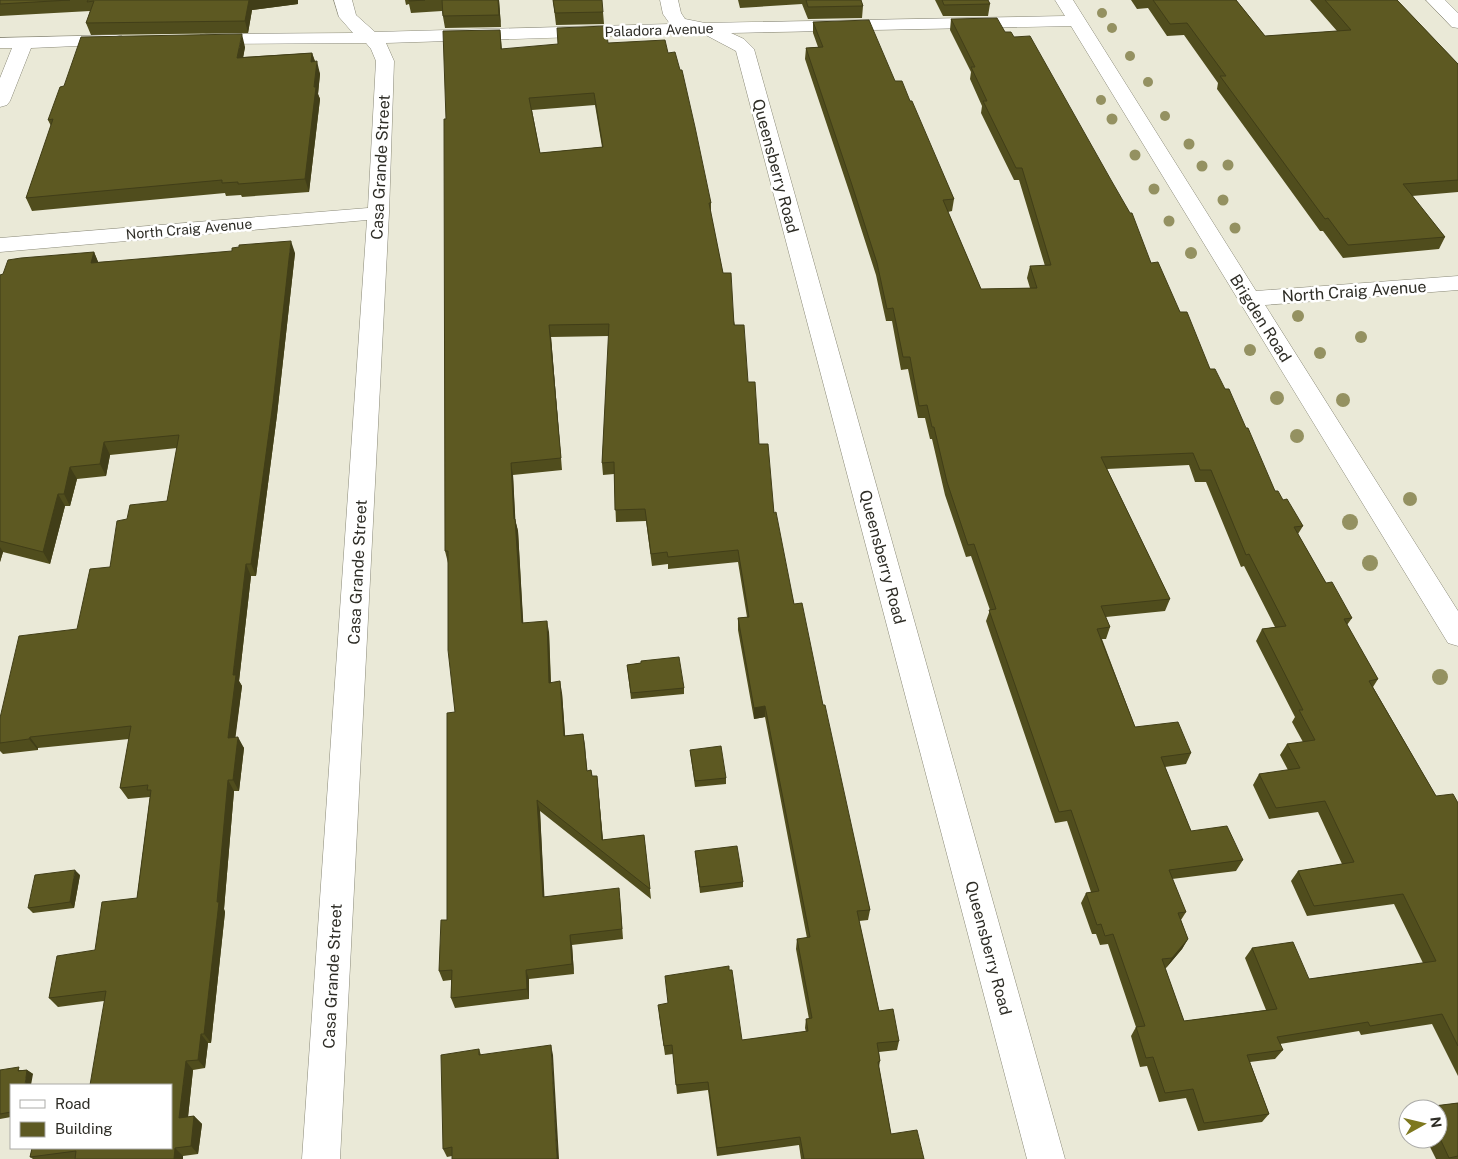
<svg xmlns="http://www.w3.org/2000/svg" width="1458" height="1159" viewBox="0 0 1458 1159" font-family="'Public Sans',sans-serif">
	<rect width="100%" height="100%" fill="#eae9d7"/>
	<g fill="none" stroke-linecap="round" stroke-linejoin="round">
		<g stroke="#8a8978" stroke-width="1">
			<path id="minor" d="M334,0H352L356,15L375,32L670,24L663,14L660,0H678L681,13L685,19L705,23L1065,16L1055,0H1073L1256,291L1458,276V290L1265,305L1458,611V646L1448,643L1071,26L731,33L744,39L754,49L1065,1159H1027L736,51L702,33L386,43L394,61L389,213L340,1159H302L367,220L0,252V238L368,208L376,61L371,49L366,43L206,44L200,43L197,39L200,35L206,34L353,33L339,17Z
				M1426,0H1445L1458,13V28L1452,27Z
				M116,35L122,36L125,40L122,44L31,48L10,101L7,105L0,107V78L12,48H0V38Z"/>
		</g>
		<use href="#minor" fill="#fff" fill-rule="evenodd"/>
	</g>
	<g fill="#949161">
		<circle cx="1102" cy="13" r="5"/>
		<circle cx="1112" cy="28" r="5"/>
		<circle cx="1130" cy="56" r="5"/>
		<circle cx="1148" cy="82" r="5"/>
		<circle cx="1101" cy="100" r="5"/>
		<circle cx="1165" cy="116" r="5"/>
		<circle cx="1112" cy="119" r="5.5"/>
		<circle cx="1189" cy="144" r="5.5"/>
		<circle cx="1135" cy="155" r="5.5"/>
		<circle cx="1228" cy="165" r="5.5"/>
		<circle cx="1202" cy="166" r="5.5"/>
		<circle cx="1154" cy="189" r="5.5"/>
		<circle cx="1223" cy="200" r="5.5"/>
		<circle cx="1169" cy="221" r="5.5"/>
		<circle cx="1235" cy="228" r="5.5"/>
		<circle cx="1191" cy="253" r="6"/>
		<circle cx="1298" cy="316" r="6"/>
		<circle cx="1361" cy="337" r="6"/>
		<circle cx="1250" cy="350" r="6"/>
		<circle cx="1320" cy="353" r="6"/>
		<circle cx="1277" cy="398" r="7"/>
		<circle cx="1343" cy="400" r="7"/>
		<circle cx="1297" cy="436" r="7"/>
		<circle cx="1410" cy="499" r="7"/>
		<circle cx="1350" cy="522" r="8"/>
		<circle cx="1370" cy="563" r="8"/>
		<circle cx="1440" cy="677" r="8"/>
	</g>
	<path fill="#504d1d" fill-rule="evenodd" d="M0,0H298V4L252,10L248,33L91,35L86,23L90,11L0,16Z
		M405,0H499L501,27L445,28L442,11L411,13L409,4L406,5Z
		M553,0L603,12L604,24L556,25Z
		M738,0H865H861L863,6L862,18L808,19L802,4L740,8Z
		M935,0H988L990,4L988,16H943Z
		M1131,0H1236L1265,36L1337,31L1310,0H1397L1458,64V192L1412,196L1445,237L1439,249L1343,258L1323,231H1320L1217,89L1218,83L1184,35L1167,36L1148,8L1137,9Z
		M951,19L1005,32L1151,263L1180,312L1210,369L1225,389L1275,491L1283,500L1303,526L1298,534L1326,583L1352,618L1347,625L1378,679L1373,687L1436,796L1458,803V1076L1432,1024L1361,1035L1359,1031L1280,1044L1283,1050L1275,1059L1250,1062L1269,1114L1262,1122L1198,1131L1186,1098L1159,1102L1147,1066L1140,1067L1131,1036L1136,1027L1108,944L1100,945L1096,934H1092L1081,903L1086,893L1091,892L1067,821L1055,823L1044,791L986,621L990,610L971,556L966,557L945,495L932,439H930L925,418H918L908,369L901,370L892,321H886L876,275L850,194L805,59L806,48L818,47L813,33V22L895,81L910,101L954,199L952,211L948,212L981,289L1030,288L1027,278L1030,266H1045L1019,180H1014L981,113L982,106L970,79L971,72L950,30ZM1189,465L1195,482H1206L1241,567L1244,566L1275,627L1262,629L1256,641L1295,717L1292,722L1303,742L1287,744L1280,755L1288,770L1259,774L1253,785L1269,819L1318,812L1342,864L1298,871L1291,881L1307,916L1394,904L1423,963L1309,979L1252,948L1245,958L1266,1010L1184,1021L1165,968H1166L1182,949L1188,939L1181,920L1186,912L1172,879L1236,871L1243,860L1191,831L1165,767L1186,764L1191,753L1135,727L1102,639H1106L1110,627L1106,617L1165,611L1170,599L1107,469Z
		M500,30L502,49L608,43L668,53L711,203V215L723,273L748,382L759,444L794,604L823,705L870,910L868,920L859,921L879,1011L899,1041L897,1050L879,1052L880,1061L879,1067L891,1134L924,1159H801L799,1145L717,1156L708,1090L677,1094L673,1054L665,1055L659,1014L742,1040L806,1032L805,1028L806,1019H809L796,949L797,939L807,938L765,717L754,719L738,630V618L747,617L738,562L668,569V564L652,566L646,521L616,522L614,474L603,475L602,463L609,336L551,337L562,470L513,475L515,519L518,531L523,623L549,632L551,682L562,693L565,736L583,734L587,771L591,770L592,776H597L603,840L644,835L651,899L540,811L544,897L620,898L623,939L572,945L574,974L529,979V999L455,1008L451,998V980L443,981L439,971L447,920L455,712L448,563L445,551L446,119ZM595,105L602,147L540,153L532,110Z
		M245,47L243,57L312,53L315,61L320,74L318,94L320,99L309,192L242,197L241,195L226,196L225,193L32,211L26,198L51,126L48,120L64,86Z
		M94,252L98,262L295,253L277,415L256,576H251L239,681L242,686L235,737L244,748L239,791H234L224,909L225,912L211,1043H208L205,1068L193,1070L188,1117L194,1116L202,1124L198,1154L183,1156V1159H33L30,1157L32,1148H171L104,1001L58,1007L49,998L95,950L137,898L150,797L128,799L120,788L129,739L38,748V750L3,754L0,751V718L77,629L110,567L127,519L167,501L177,448L110,455L106,476L77,479L70,506H65L50,564L3,552L0,562V275Z
		M641,663L684,688V694L631,699L627,665Z
		M690,750L726,778V784L695,787Z
		M695,851L743,882V887L700,893Z
		M80,875L74,908L33,913L28,908Z
		M479,1049L481,1055H553L452,1156L447,1157L443,1149Z
		M0,1070H27L33,1074L11,1085V1117L0,1119Z
		M1458,1103V1159H1436L1426,1139H1438V1109H1424L1426,1107Z"/>
	<path fill="#413e18" d="M249,0H298V4L252,10L248,33L245,21Z
		M498,0H499L501,27L499,15Z
		M242,34L245,47L241,70L237,58Z
		M312,53L316,65L311,62Z
		M317,61L320,74L318,94L320,99L309,192L305,179Z
		M291,241L295,253L277,415L256,576L251,564Z
		M94,252L99,264L91,263Z
		M549,325L551,337L562,470L561,458Z
		M104,442L110,455L106,476L100,464Z
		M511,463L513,475L516,531L514,519Z
		M70,467L77,479L70,506L64,494Z
		M58,494L65,506L50,564L43,552Z
		M515,519L518,531L524,635L522,623Z
		M0,547L3,552L0,562Z
		M246,564L251,576L239,681L242,686L234,749L228,738L233,675Z
		M547,621L549,632L551,694L549,683Z
		M560,681L562,693L566,747L564,736Z
		M765,706V717L754,719V708Z
		M583,734L585,745L588,782L587,771Z
		M30,737L38,748V750L29,739Z
		M238,737L244,748L239,791L233,780Z
		M597,776L598,787L604,851L602,840Z
		M228,780L234,791L224,909L225,912L211,1043L204,1034Z
		M537,800L540,811L545,907L543,897Z
		M75,870L80,875L74,908L70,902Z
		M570,935L572,945L574,974L572,964Z
		M1188,939L1182,949L1166,968L1172,958Z
		M526,970L529,979V999L527,989Z
		M201,1034L208,1043L205,1068L198,1060Z
		M551,1045L553,1055L559,1159H557Z
		M186,1061L193,1070L187,1126L179,1118Z
		M27,1070L33,1074L31,1085H25Z
		M194,1116L202,1124L198,1154L191,1146Z
		M175,1148L183,1156V1159H174Z"/>
	<path fill="#5d5922" stroke="#413e18" fill-rule="evenodd" d="M0,0H70L0,4Z
		M88,0H249L245,21L86,23L94,1L87,2Z
		M409,0H425L409,1Z
		M442,0H498L499,15L443,16Z
		M553,0H602L603,12L555,13Z
		M806,0H861L863,6L808,7Z
		M942,0H988L990,4L944,5Z
		M1153,0H1236L1265,36L1351,30L1325,0H1397L1458,64V180L1403,184L1445,237L1348,245L1328,218L1325,219L1220,76H1226L1187,23L1170,24Z
		M997,18L1005,32H1011L1014,37L1030,36L1111,180L1130,213H1132L1151,263L1158,262L1180,312H1187L1210,369H1215L1225,389H1229L1246,428H1248L1275,491H1278L1283,500L1287,499L1303,526L1294,527L1326,583L1332,582L1352,618L1344,619L1378,679L1369,681L1436,796L1453,794L1458,803V1046L1442,1014L1370,1026L1368,1022L1277,1037L1283,1050L1247,1055L1269,1114L1204,1123L1193,1089L1165,1093L1153,1057L1146,1058L1136,1027L1145,1026L1113,934L1105,936L1101,924L1097,925L1086,893L1099,891L1071,810L1059,812L1048,780L989,610L996,609L974,544L968,545L947,482L934,427H932L927,405L919,406L910,357H903L893,308L887,309L877,263L851,182L806,48L823,47L813,22L869,20L895,81H902L910,101H912L954,199L943,200L981,289L1037,288L1030,266L1051,265L1022,168H1016L983,101H987L971,67H975L951,19ZM1193,453L1200,470H1211L1246,555L1249,554L1286,626L1262,629L1303,710H1299L1315,740L1287,744L1300,768L1259,774L1276,808L1325,801L1354,862L1298,871L1314,906L1403,894L1436,961L1309,979L1293,942L1252,948L1277,1009L1184,1021L1162,959L1172,958L1188,939L1178,913L1186,912L1169,870L1243,860L1227,826L1191,831L1161,757L1191,753L1178,722L1135,727L1097,629L1110,627L1101,606L1170,599L1101,457Z
		M606,26L608,43L665,40L668,53L675,52L680,70H682L695,127L711,203H709L723,273H731L734,325H744L748,382H755L759,444H768L774,513L776,512L794,604L802,603L823,705H825L870,910L857,911L879,1011L893,1009L899,1041L877,1043L880,1061L878,1062L891,1134L917,1130L924,1159H804L800,1137L717,1148L708,1082L676,1085L672,1045L664,1046L658,1005L668,1003L665,976L729,966V970H732L742,1040L808,1031L806,1019L812,1018L797,939L810,937L765,706L754,708L738,618L749,617L738,550L668,557L667,552L651,554L645,509L615,510L614,462L602,463L609,324L549,325L561,458L511,463L514,519H515L522,623L547,621L549,683L560,681L564,736L583,734L587,771L591,770L592,776H597L602,840L644,835L650,889L537,800L543,897L619,888L622,929L570,935L572,964L526,970L527,989L451,998L452,970L439,971L441,920H447V713L455,712L448,650V551H445L444,119H446L443,31L500,30L501,49L558,44L557,28ZM594,93L603,147L540,153L529,98Z
		M242,34L237,58L312,53L311,62L317,61L314,87H316L305,179L238,184V182L222,183V180L26,198L53,119L48,120L60,87L64,86L81,37Z
		M291,241L273,403L251,564H246L233,675H236L228,738L238,737L233,780H228L217,902H219L204,1034H201L198,1060L186,1061L179,1118L194,1116L191,1146L175,1148L174,1159H75L76,1151L30,1157L32,1148H171V1085H90L106,991L49,998L57,956L95,950L102,902L137,898L151,790H147L148,785L120,788L131,726L30,737L29,739L0,743V718L19,636L77,629L90,569L110,567L117,521L127,519L130,505L167,501L179,435L104,442L100,464L70,467L64,494H58L43,552L0,541V275L3,274L8,260L21,258L94,252L91,263L232,251V248L239,247V245Z
		M679,657L684,688L631,693L627,665L641,663V661Z
		M721,746L726,778L695,781L690,750Z
		M737,846L743,882L700,887L695,851Z
		M75,870L70,902L28,908L35,875Z
		M551,1045L557,1159H452V1147L443,1149L441,1055L479,1049V1055Z
		M19,1067L18,1071L27,1070L25,1085H11V1112L0,1114V1070Z
		M1458,1103V1156L1449,1158L1438,1134V1109H1426V1107Z"/>
	<g text-anchor="middle" stroke-width="5" stroke-linejoin="round" paint-order="stroke">
		<g font-size="14" fill="#2e2d26" stroke="#fff">
			<text transform="translate(659 30) rotate(-2)" y="5">Paladora Avenue</text>
			<text transform="translate(189 229) rotate(-5)" y="5">North Craig Avenue</text>
		</g>
		<g font-size="16" fill="#2e2d26" stroke="#fff">
			<text transform="translate(776 166) rotate(75)" y="6">Queensberry Road</text>
			<text transform="translate(380 167) rotate(-87)" y="6">Casa Grande Street</text>
			<text transform="translate(1354 291) rotate(-4)" y="6">North Craig Avenue</text>
			<text transform="translate(1261 318) rotate(58)" y="6">Brigden Road</text>
			<text transform="translate(883 557) rotate(75)" y="6">Queensberry Road</text>
			<text transform="translate(357 572) rotate(-87)" y="6">Casa Grande Street</text>
			<text transform="translate(989 948) rotate(75)" y="6">Queensberry Road</text>
			<text transform="translate(332 976) rotate(-87)" y="6">Casa Grande Street</text>
		</g>
	</g>
	<rect x="10" y="1084" width="162" height="65" fill="#ffffff" stroke="#ababa8"/>
	<rect x="20" y="1100" width="25" height="8" fill="#ffffff" stroke="#ababa8"/>
	<text x="55" y="1109" font-size="15" fill="#2e2d26">Road</text>
	<rect x="20" y="1122" width="25" height="15" fill="#5d5922" stroke="#ababa8"/>
	<text x="55" y="1134" font-size="15" fill="#2e2d26">Building</text>
	<g transform="translate(1423 1124) rotate(82)"><circle r="24" fill="#ffffff" stroke="#ababa8"/>
	<path d="M0-4L9 19L0 12L-9 19Z" fill="#7e781e"/>
	<text y="-8" font-size="14" font-weight="bold" text-anchor="middle" fill="#2e2d26">N</text>
	</g>
</svg>
